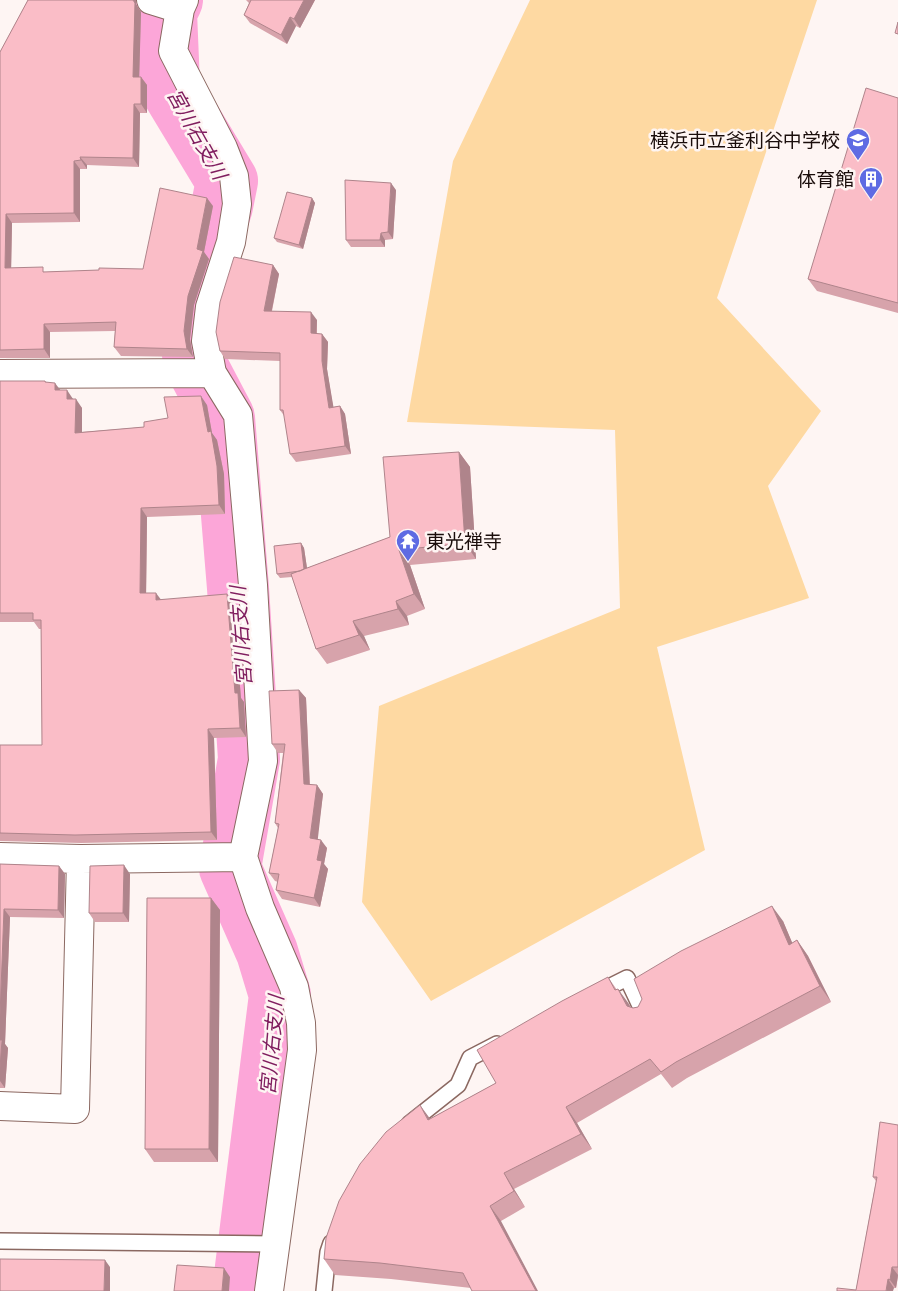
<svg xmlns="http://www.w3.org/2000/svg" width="898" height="1291" viewBox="0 0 898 1291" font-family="Mulish,'Noto Sans JP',sans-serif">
	<rect width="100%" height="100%" fill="#fef5f3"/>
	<path fill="#fed9a2" d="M530,0H817L717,298L821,411L768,486L809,598L657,647L705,850L431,1001L362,902L379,706L620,608L615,430L407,422L453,161Z"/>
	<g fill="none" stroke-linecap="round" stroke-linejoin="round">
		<path stroke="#fca6d8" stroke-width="62" d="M172,0L166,12L169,85L227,181L222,206L187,313L194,361L224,418L238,588L249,759L230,868L267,952L280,995L243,1291"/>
		<g stroke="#8b6861" stroke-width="18">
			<path id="service" d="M595,994L627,978L644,1014
				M409,1124L458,1085L470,1058L497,1044
				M0,1241L275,1244
				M324,1291L328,1252L331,1243"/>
		</g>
		<g stroke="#8b6861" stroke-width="30">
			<path id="minor" d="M151,0L180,9
				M184,0L180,9L173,51L223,148L234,176L237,204L231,242L210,307L206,341L212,373L238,415L253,585L263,761L243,857L260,908L294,987L301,1023L302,1050L269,1291
				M0,374L212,373
				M0,857L81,859L243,857
				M0,1106L75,1109L81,859"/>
		</g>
		<use href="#service" stroke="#fff" stroke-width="15"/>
		<use href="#minor" stroke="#fff" stroke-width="28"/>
	</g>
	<path fill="#d7a3ab" d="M28,0H136V4L141,12L139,77H141L147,85V113H140L139,167L87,165V169H80V222L12,223L11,268L46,272L143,269L213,206L204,252L209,259L194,305L190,339L193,357L121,356L114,347L115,331L50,332V358H0V52Z
		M246,0H315L300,28L296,26L287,44L250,23L244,15L249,3Z
		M898,98V313L817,291L808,279Z
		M396,190L393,239L385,240V247H351L346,240Z
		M312,198L315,203L303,249L277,242L274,238Z
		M273,265L279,274L272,311L317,320V334H322L328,342L327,369L333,407L340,406L345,414L351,454L296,462L290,454L285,417L280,410V361L225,359L220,351Z
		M0,381H45L46,382L60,390L73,399L82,408V432L144,427L168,418L207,405L212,433L217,440L224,474L225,514L147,517L146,593L160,599L233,603L241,698L244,702L246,737L214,738L217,840L81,843L0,841V745H42L41,629H39L34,622H0Z
		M459,452L470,467L476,559L410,565L425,609L407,616L409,625L364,636L370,650L327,664L316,649L292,577L280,578L277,574L301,543L304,548L307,568L390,537Z
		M299,690L306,698L310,785H317L323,794L317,839L327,848L324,864L328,869L320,907L282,899L276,890L278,882L275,881L269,873L278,828L275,823L283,753H278L272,744Z
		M0,864L59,866L65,874L64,918L10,917L5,1044L8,1048L5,1088H0Z
		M130,874L129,922H95L89,913Z
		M211,898L220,910L218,1162H154L145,1149Z
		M783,921L792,943L797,940L808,956L831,1002L687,1078L672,1088L661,1074L577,1123L592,1149L514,1189L525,1207L501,1221L471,1288L391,1279L335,1275L324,1259L430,1119L496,1083L608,977L617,990L618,989L630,1007L633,1008L638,1007Z
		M898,1125V1277L896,1288L856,1290L876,1181L873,1177Z"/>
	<path fill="#af848b" d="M133,0H136V4L141,12L139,86L133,77Z
		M304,0H315L300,28L294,19Z
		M290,17L296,26L287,44L281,35Z
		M141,77L147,85V113L141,104Z
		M134,104L140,113L139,167L133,158Z
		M80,157L87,165V169L81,160Z
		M74,161L80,169V222L74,213Z
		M391,183L396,190L393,239L388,232Z
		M207,198L213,206L204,252L209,259L194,305L190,339L193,357L187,349L184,331L188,296L197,249Z
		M312,198L315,203L303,249L299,245Z
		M6,214L12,223L11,277L5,268Z
		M381,233L385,240V247L380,240Z
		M273,265L279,274L270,319L264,311Z
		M311,312L317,320L316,342L311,333Z
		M44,324L50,332V358L44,349Z
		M322,334L328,342L327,369L335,416L329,408L322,361Z
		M55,383L61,391L55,390Z
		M67,390L73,399H67Z
		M201,396L207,405L212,433L217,440L224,474L225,514L219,505L208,432Z
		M76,399L82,408V442L75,433Z
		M340,406L345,414L351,454L345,446Z
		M459,452L470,467L476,559L465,543Z
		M141,508L147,517L146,602L140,593Z
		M301,543L304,548L308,575L304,570Z
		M399,550L410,565L425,609L414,594Z
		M156,593L162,601L156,600Z
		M227,594L233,603L241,698L244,702L246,737L240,728L235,693Z
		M396,601L407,616L409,625L398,609Z
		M353,621L364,636L370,650L359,635Z
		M299,690L306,698L310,793L304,784Z
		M208,729L214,738L217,840L211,832Z
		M317,785L323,794L317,846L310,838Z
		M321,840L327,848L324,864L328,869L320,907L314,898L317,860Z
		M124,865L130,874L129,922L123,913Z
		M59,866L65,874L64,918L58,910Z
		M211,898L220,910L218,1162L209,1149Z
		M772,906L783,921L800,961L789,945Z
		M4,909L10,917L5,1044L8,1048L5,1088L0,1081V1016Z
		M797,940L808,956L831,1002L820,986Z
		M618,989L629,1004L638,1021L627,1006Z
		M420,1105L431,1120H428Z
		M566,1107L577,1123L592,1149L581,1134Z
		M504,1173L514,1189L525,1207L514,1191Z
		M490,1206L501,1221L538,1291H536Z
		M105,1260L110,1267V1291H104Z
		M892,1267L898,1275L896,1288L890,1280Z
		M224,1268L230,1277L229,1291H222Z
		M888,1279L894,1288L893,1291H886Z"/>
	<path fill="#fabdc7" stroke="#af848b" d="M28,0H133L135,3L133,77H141V104H134L133,158L80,157L81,160L74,161V213L6,214L5,268L43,267V272L99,270V268L143,269L160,188L207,198L197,249L203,251L188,296L184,331L187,349L114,347L116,322L44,324V349L0,350V52Z
		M251,0H304L294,19L290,17L281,35L244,15Z
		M898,22V34L895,33Z
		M866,88L898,98V303L808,279Z
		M345,180L391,183L388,232L381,233L380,240H346Z
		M287,192L312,198L299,245L274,238Z
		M234,257L273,265L264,311L311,312V333L322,334V361L329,408L340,406L345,446L290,454L283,410H280V353L220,351L216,332L220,302Z
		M0,381H45V382L55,383V390H67V399H76L75,433L144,427V422L168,418L164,397L201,396L208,432L211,431L217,466L219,505L141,508L140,593H156V600L227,594L235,693H238L240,728L208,729L211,832L75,835L0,833V745H42L41,620H33V613H0Z
		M459,452L465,543L399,550L414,594L396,601L398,609L353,621L359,635L316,649L291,574L390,537L383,457Z
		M301,543L304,569L300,571L277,574L274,546Z
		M299,690L304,784L317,785L310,838L321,840L317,860L322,861L314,898L276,890L279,874L269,873L279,824L275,823L285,744H272L269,691Z
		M0,864L59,866L58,910L4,909L0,1016Z
		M124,865L123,913H89L90,866Z
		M147,898H211L209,1149H145Z
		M772,906L789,945L797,940L820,986L676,1062L661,1072L650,1059L566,1107L581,1134L504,1173L514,1191L490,1206L536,1291H472L463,1273L380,1263L324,1259L326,1238L339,1201L360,1164L386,1132L420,1105L428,1120L496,1083L477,1050L562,1001L608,977L615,990L618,989L627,1006L633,1008L638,1007L642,999L634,979L681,951Z
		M0,1040H2L0,1068Z
		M880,1122L898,1125V1267H892L890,1280L888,1279L886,1291H837V1288L856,1290L877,1177H873Z
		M0,1259L105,1260L104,1291H0Z
		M177,1265L224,1268L222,1291H174Z"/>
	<defs>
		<g id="school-pin" transform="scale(1.25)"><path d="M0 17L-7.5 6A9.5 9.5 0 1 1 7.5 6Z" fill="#5e6be3" stroke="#fef5f3"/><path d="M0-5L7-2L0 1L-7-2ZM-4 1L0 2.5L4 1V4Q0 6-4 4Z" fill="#fff"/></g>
		<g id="building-pin" transform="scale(1.25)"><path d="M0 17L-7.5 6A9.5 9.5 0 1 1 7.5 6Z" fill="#5e6be3" stroke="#fef5f3"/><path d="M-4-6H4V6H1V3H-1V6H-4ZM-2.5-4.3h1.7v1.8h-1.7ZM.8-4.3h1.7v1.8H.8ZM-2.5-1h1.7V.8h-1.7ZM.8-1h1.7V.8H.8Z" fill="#fff"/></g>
		<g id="temple-pin" transform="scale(1.25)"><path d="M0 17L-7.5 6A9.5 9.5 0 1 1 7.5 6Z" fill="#5e6be3" stroke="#fef5f3"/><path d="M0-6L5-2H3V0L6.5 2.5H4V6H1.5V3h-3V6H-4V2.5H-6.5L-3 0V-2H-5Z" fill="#fff"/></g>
	</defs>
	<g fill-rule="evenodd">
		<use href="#school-pin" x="858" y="140"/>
		<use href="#building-pin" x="871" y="179"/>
		<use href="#temple-pin" x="408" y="541"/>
	</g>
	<g text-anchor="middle" stroke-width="5" stroke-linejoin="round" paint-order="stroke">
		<g font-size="19" fill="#1a0d0b" stroke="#fef5f3" text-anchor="end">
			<text x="840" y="147">横浜市立釜利谷中学校</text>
			<text x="854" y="186">体育館</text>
			<text x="426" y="548" text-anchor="start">東光禅寺</text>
		</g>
		<g font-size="20" font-style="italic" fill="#801e5f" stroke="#fef5f3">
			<text transform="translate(197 134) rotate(61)" y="7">宮川右支川</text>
			<text transform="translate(241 636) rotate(-94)" y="7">宮川右支川</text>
			<text transform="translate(272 1045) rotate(-85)" y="7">宮川右支川</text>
		</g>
	</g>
</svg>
